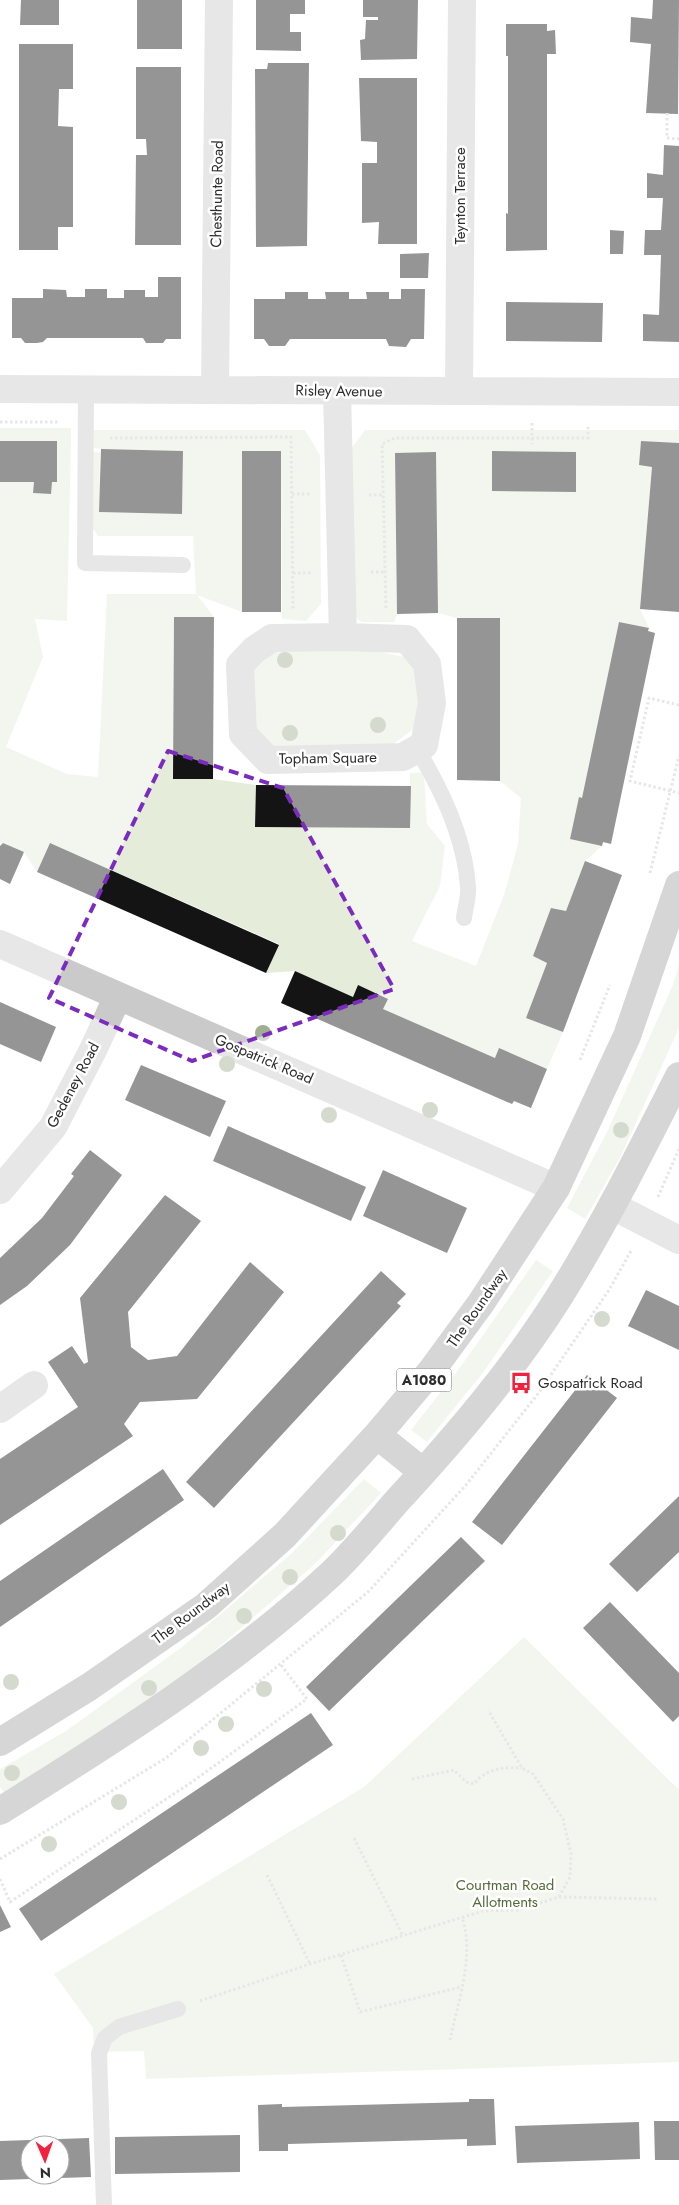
<svg xmlns="http://www.w3.org/2000/svg" width="679" height="2205" viewBox="0 0 679 2205" font-family="Jost,sans-serif">
	<rect width="100%" height="100%" fill="#fff"/>
	<path fill="#e5ecd9" fill-rule="evenodd" d="M0,428H71V441L67,621L35,619L43,657L6,747L67,774L98,777L107,594H196L193,536H98L90,525L91,451L100,453L99,512L182,514L183,451L101,449L91,447V430H305L320,455L321,604L306,621L282,619L281,451H242V612L197,595L214,617L174,618L173,778L213,779L256,785V827L410,828V773L424,772L427,824L445,846L440,886L412,941L476,966L505,892L518,844L521,798L500,781V618H457L438,613L436,452L395,454L397,614L394,622H362L350,614L351,449L365,430H679V443L641,441L639,465L652,467L640,609L649,628L619,622L582,798H579L570,839L602,846L585,861L566,911L551,908L533,956L547,963L526,1018L563,1032L547,1069L500,1049L495,1058L383,1009L387,999L358,986L353,997L295,971L266,973L279,944L50,843L37,872L24,852L0,842V482H34L33,493L50,494L52,482H57V441H0ZM492,451L576,452V492L492,491Z
		M301,646L355,647L404,657L420,679L421,716L412,730L392,745L286,749L264,744L250,720L252,673L261,656Z
		M679,966V1028L620,1158L585,1219L567,1208L608,1130L672,987Z
		M536,1260L553,1271L485,1370L427,1442L411,1430L461,1366Z
		M364,1479L381,1493L315,1564L204,1660L81,1748L4,1793L0,1787V1769L66,1731L182,1647L292,1553Z
		M524,1637L679,1790V2062L146,2079L144,2051L94,2052L93,2028L54,1974L364,1787Z"/>
	<path fill="#141414" fill-rule="evenodd" d="M21,0H59V25H20Z
		M137,0H182V49H137Z
		M256,0H305V14H290V32H301V51L256,50Z
		M363,0H418L417,59L361,60L360,40L365,39L366,20H378V17H363Z
		M653,0H679L678,114L646,113L651,44L630,42L631,17L652,19Z
		M506,24H547V31L555,30L556,54H547V250L506,251V213L508,214V56H506Z
		M19,44H73V89H59L58,126L73,127V227H58V250H19Z
		M268,63H309L307,246L256,247L255,69H267Z
		M136,67H181V245H135L136,155H147L146,139H136Z
		M359,78H417V244H378L379,222L362,223V163H377V142L361,141Z
		M664,145L679,146V342L643,341V314L659,315L661,255H644L645,230H661L663,198H647V173L663,175Z
		M610,230L624,231L623,254H610Z
		M429,253L428,278H400V254Z
		M158,277H181V339H166L163,343H146L143,338H47L43,342L37,343H25L21,338H12V298H43V289L66,290L67,297H85V289H107V298H124V290H145V297H158Z
		M401,289H425L424,339H411L406,347L389,346L386,339H290L285,346H269L264,339H254V299H285V292H308V299H326L325,292H349V299H367L366,292H389V299H401Z
		M506,302L603,303L602,342L506,341Z
		M0,441H57V482H52L51,494L33,493L34,482H0Z
		M641,441L679,443V612L640,609L652,467L639,465Z
		M101,449L183,451L182,514L99,512Z
		M242,451H281V612H242Z
		M492,451L576,452V492L492,491Z
		M436,452L438,613L397,614L395,453Z
		M174,617H214L213,779H173Z
		M457,618H500V781L457,780Z
		M619,622L649,628L648,631L655,633L611,844L603,842L602,846L570,839L579,797L582,798Z
		M256,785L411,786L410,828L255,827Z
		M3,843L24,852L10,884L0,879V846Z
		M50,843L279,945L266,973L37,872Z
		M585,861L622,875L563,1032L526,1018L547,963L533,956L551,908L566,911Z
		M295,971L353,997L358,985L388,999L383,1009L495,1058L499,1048L547,1069L531,1108L514,1101L512,1104L281,1003Z
		M0,1002L56,1027L41,1062L0,1044Z
		M141,1065L226,1101L210,1137L125,1100Z
		M228,1126L366,1187L351,1221L213,1161Z
		M90,1150L122,1175L70,1245L27,1286L0,1305V1258L42,1218L74,1176L71,1174Z
		M383,1170L467,1208L447,1253L363,1216Z
		M165,1195L201,1221L128,1312L131,1347L148,1360L177,1356L250,1262L284,1292L197,1399L140,1402L124,1424L133,1436L0,1525V1459L78,1407L48,1362L72,1346L84,1364L88,1362L80,1298Z
		M381,1271L406,1294L397,1303L401,1306L214,1508L186,1482Z
		M646,1290L679,1306V1350L628,1326Z
		M587,1375L617,1398L502,1545L472,1522Z
		M163,1469L184,1500L0,1627V1581Z
		M679,1496V1552L637,1592L609,1564Z
		M461,1537L485,1561L329,1711L306,1687Z
		M610,1602L679,1673V1716L673,1722L583,1628Z
		M311,1713L333,1745L41,1941L19,1909Z
		M0,1905L11,1927L0,1932Z
		M469,2099H494L496,2145L467,2146V2139L288,2144V2151H259L258,2105L282,2104V2107L469,2102Z
		M654,2121H679V2160H655Z
		M639,2122L640,2159L517,2163L515,2126Z
		M240,2135V2172L115,2174V2137Z
		M89,2138L91,2177L0,2180V2141ZM30,2145H60V2175H30Z"/>
	<g fill="none" stroke-linecap="round" stroke-linejoin="round">
		<path stroke="#cacaca" stroke-width="3" stroke-dasharray="2.5 2.5" stroke-linecap="butt" d="M667,113V138L679,139
			M0,422H58
			M532,423V444
			M110,438L291,437L293,609
			M292,494H310
			M369,495H384
			M371,572H385
			M293,573H312
			M386,608L382,444L395,438H588V424
			M679,705L649,698L630,781L679,793
			M650,873L679,756
			M580,1060L610,985
			M658,1197L679,1149
			M412,1779L454,1770L466,1782L474,1784C486,1768 504,1767 522,1768
			M354,1838L403,1936
			M0,1859L166,1758L369,1591L466,1485L537,1395L609,1290L632,1249
			M267,1875L310,1964
			M0,1879L10,1902L189,1784L307,1699L281,1665
			M559,1897L657,1899
			M341,1955L360,2012L461,1987
			M200,2001L310,1964L483,1911L518,1910L559,1897L570,1877L571,1854L563,1819L533,1774L522,1768L488,1710
			M450,2040C458,2002 475,1956 462,1917"/>
		<path stroke="#cacaca" stroke-width="16" d="M86,390L85,563L183,565
			M417,749C442,790 465,839 468,887C469,897 465,908 464,918
			M104,2205L99,2053L105,2038L119,2027L178,2009"/>
		<path stroke="#cacaca" stroke-width="28" d="M0,389L679,392
			M215,389L219,0
			M459,391L462,0
			M337,392L343,637L272,638L254,650L240,665L243,734L268,760L403,757L424,745L432,703L427,664L407,639L343,637
			M0,944L556,1188
			M0,1190L53,1127L93,1050L118,996
			M613,1206L679,1240
			M0,1409L34,1385"/>
		<path stroke="#a5a5a5" stroke-width="28" d="M377,1435L423,1472
			M0,1742L89,1687L206,1606L285,1535L377,1435L432,1370L481,1303L556,1188L627,1036L679,885
			M0,1811C115,1739 232,1666 332,1573C355,1551 376,1525 397,1501C456,1437 513,1370 559,1297C604,1225 641,1151 679,1076"/>
	</g>
	<g fill="#a0ae91">
		<circle cx="285" cy="660" r="8"/>
		<circle cx="378" cy="725" r="8"/>
		<circle cx="290" cy="733" r="8"/>
		<circle cx="263" cy="1033" r="8"/>
		<circle cx="227" cy="1064" r="8"/>
		<circle cx="430" cy="1110" r="8"/>
		<circle cx="329" cy="1115" r="8"/>
		<circle cx="621" cy="1130" r="8"/>
		<circle cx="602" cy="1319" r="8"/>
		<circle cx="338" cy="1533" r="8"/>
		<circle cx="290" cy="1577" r="8"/>
		<circle cx="244" cy="1616" r="8"/>
		<circle cx="11" cy="1682" r="8"/>
		<circle cx="149" cy="1688" r="8"/>
		<circle cx="264" cy="1689" r="8"/>
		<circle cx="226" cy="1724" r="8"/>
		<circle cx="201" cy="1748" r="8"/>
		<circle cx="12" cy="1773" r="8"/>
		<circle cx="119" cy="1802" r="8"/>
		<circle cx="49" cy="1844" r="8"/>
	</g>
	<path d="M0 0H679V2205H0ZM168,751L283,788L394,989L192,1061L49,998Z" fill="#fff" fill-opacity=".55" fill-rule="evenodd"/>
	<path fill="none" stroke="#7b2cbf" stroke-width="4" stroke-dasharray="10 6" stroke-linejoin="round" d="M168,751L283,788L394,989L192,1061L49,998Z"/>
	<defs>
		<g id="bus-bare" transform="scale(1.725)"><path d="M-5-6H5V4H4V6H2V4H-2V6H-4V4H-5ZM-3.5-4V0h7V-4ZM-3.5 1.2v1.5H-2V1.2ZM2 1.2v1.5H3.5V1.2Z" fill="#f2213e" stroke="#fff" stroke-width="2.5" paint-order="stroke"/></g>
	</defs>
	<g fill-rule="evenodd">
		<use href="#bus-bare" x="521" y="1383"/>
	</g>
	<g text-anchor="middle" stroke-width="5" stroke-linejoin="round" paint-order="stroke">
		<rect fill="#fff" stroke="#6c6c6c" stroke-width="1" x="396.5" y="1368.5" width="55" height="23" rx="4"/>
		<g font-size="14" font-weight="bold" fill="#2d2d2d">
			<text x="424" y="1385">A1080</text>
		</g>
		<g font-size="15" fill="#2d2d2d" stroke="#fff">
			<text transform="translate(217 194) rotate(-89)" y="5">Chesthunte Road</text>
			<text transform="translate(460 196) rotate(-90)" y="5">Teynton Terrace</text>
			<text transform="translate(339 391) rotate(1)" y="5">Risley Avenue</text>
			<text transform="translate(328 758) rotate(-1)" y="5">Topham Square</text>
			<text transform="translate(264 1059) rotate(23)" y="5">Gospatrick Road</text>
			<text transform="translate(73 1085) rotate(-62)" y="5">Gedeney Road</text>
			<text transform="translate(477 1308) rotate(-55)" y="5">The Roundway</text>
			<text transform="translate(191 1613) rotate(-37)" y="5">The Roundway</text>
		</g>
		<g font-size="15" fill="#2d2d2d" stroke="#fff" text-anchor="start">
			<text x="538" y="1388">Gospatrick Road</text>
		</g>
		<g font-size="15" fill="#536c37" stroke="#fff">
			<text x="505" y="1890">Courtman Road<tspan x="505" dy="17">Allotments</tspan></text>
		</g>
	</g>
	<g transform="translate(45 2160) rotate(178)"><circle r="24" fill="#ffffff" stroke="#ababab"/>
	<path d="M0-4L9 19L0 12L-9 19Z" fill="#f2213e"/>
	<text y="-8" font-size="14" font-weight="bold" text-anchor="middle" fill="#2d2d2d">N</text>
	</g>
</svg>
